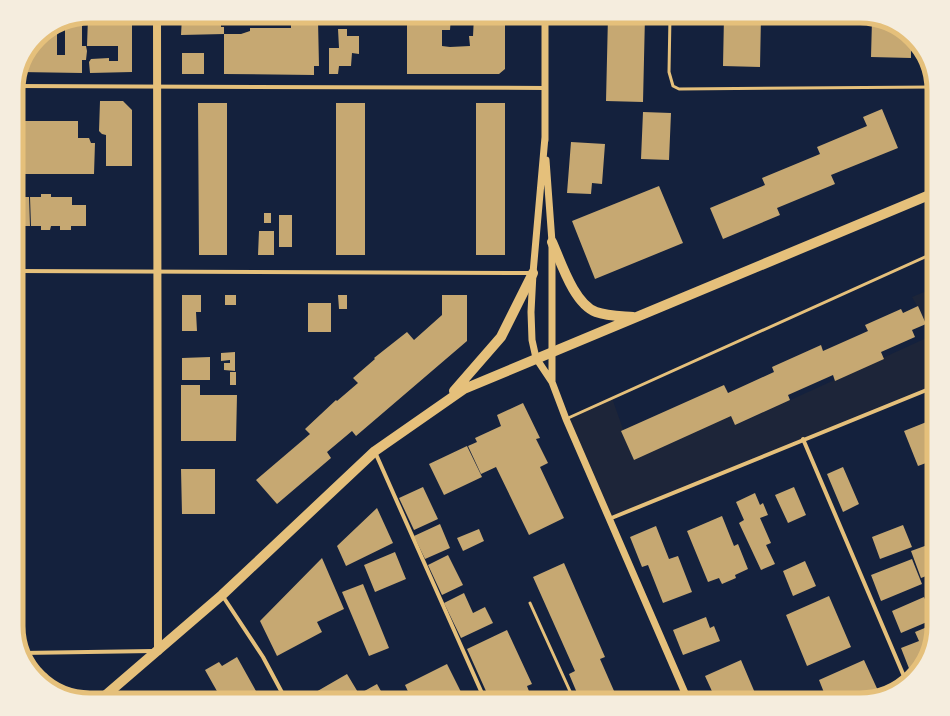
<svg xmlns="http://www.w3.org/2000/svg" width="950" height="716" viewBox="0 0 950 716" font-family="Literata,serif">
	<rect width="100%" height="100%" fill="#14213d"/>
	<path fill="#1d2539" d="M934,288V387L609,519L566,419L612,398L634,460L731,416L736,425L933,335L912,297Z"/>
	<path fill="#c6a872" d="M90,16H132V72L90,73L89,62L91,59L109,58V61H118V46H87L88,17Z
		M182,16H224V18H221V27H224V34L181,35Z
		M257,16H272V24H257Z
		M407,16H451L450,30H442V46L450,47L470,46L469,36H473L474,16H505V36H486H505V69L499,74H407Z
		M608,16H645L643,102L606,101Z
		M724,16H761L760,67L723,66Z
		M299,20H318L319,66H314V75L224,74V34H241L250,31V28H291V21Z
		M872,20L905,31L911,38V58L871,57Z
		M70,24H82V46H86L87,51L86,60H82V73L20,72L24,57L41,35L57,29V55H65V25Z
		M338,29H347V36H359V54L352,53L351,66H339L338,74H329V48H339Z
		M182,53H204V74H182Z
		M100,101H123L132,110V166H106V135L102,134L99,131Z
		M198,103H227V255H199Z
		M336,103H365V255H336Z
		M476,103H505V255H476Z
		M882,109L898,148L831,175L835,184L777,208L780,215L723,239L710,208L765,185L762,178L820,154L817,147L867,126L863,117Z
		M643,112L671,113L669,160L641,159Z
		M16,121H78V138H89L91,143H95L94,174H16Z
		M571,142L605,144L602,184L592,183L591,194L567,193Z
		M659,186L683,243L595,279L572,221Z
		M16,194L20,195V197H29L30,226H19V230H16Z
		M41,194H51V197H72V205H86V226H71V230H60V226H51L50,230H41V226H31L30,197H41Z
		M264,213H271V223H264Z
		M279,215H292V247H279Z
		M259,231H274V255H258Z
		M182,295H201V312H196L197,331H182Z
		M225,295H236V305H225Z
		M338,295H347V309H339Z
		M442,295H467V341L356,436L352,431L327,452L331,458L277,504L256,480L310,434L305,429L336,400L337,401L358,383L353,378L375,359L374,358L407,332L414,340L442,315Z
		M308,303H331V332H308Z
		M918,306L926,324L912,330L915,337L881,352L884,359L835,381L833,375L788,395L790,400L735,425L731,416L634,460L621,431L724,385L728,393L774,372L772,367L821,345L823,351L868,331L865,325L901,309L903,313Z
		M235,352V371L224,370V363H230V360L221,361V353Z
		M210,357V380H182V358Z
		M230,372H236V385H230Z
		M181,385H200V395H237L236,441H181Z
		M523,403L540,438L536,439L548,463L540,467L564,518L529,535L496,467L481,474L468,446L477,442L475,438L501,426L497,415Z
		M929,421L934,435V460L918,466L904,431Z
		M467,446L482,477L444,495L429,464Z
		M843,467L859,504L843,512L827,474Z
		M181,469H215V514H182Z
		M423,487L438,519L414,530L399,498Z
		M794,487L806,515L788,523L775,495Z
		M755,493L760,505L763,503L768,515L760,518L771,543L766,545L775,564L761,570L739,523L744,520L736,502Z
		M377,508L393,543L346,566L337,546Z
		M722,516L734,546L738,544L748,569L735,575L736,578L722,584L719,578L708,582L687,531Z
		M440,524L450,548L425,559L414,536Z
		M903,525L912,547L880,559L872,537Z
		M656,526L669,559L678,556L692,592L663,603L648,565L642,567L630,537Z
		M479,529L484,541L463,551L457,538Z
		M933,543L934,573L921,578L911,551Z
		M395,552L406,579L375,592L364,565Z
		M448,555L463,585L442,595L428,565Z
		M322,558L344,609L317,622L322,632L277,656L260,621Z
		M912,559L922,584L881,601L871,575Z
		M805,561L816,586L793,596L783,571Z
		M564,563L605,657L600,659L618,700H580L569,674L575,671L533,577Z
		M363,584L389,648L369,656L342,592Z
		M464,593L473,613L485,607L493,623L461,638L444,603Z
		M829,596L851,647L807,666L786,615Z
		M924,597L934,619L901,633L892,611Z
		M706,617L710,628L714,626L720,641L683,655L673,630Z
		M932,625L933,628L919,671L912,676L901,648L919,641L915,632Z
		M507,630L532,684L527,686L530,694L517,700H490L467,649Z
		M237,657L261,700H222L205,670L219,662L222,666Z
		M741,660L758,700H716L705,676Z
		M864,660L880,695L860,700H842L840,695L827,700L819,680Z
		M447,664L464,698L459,700H412L405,685Z
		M38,669L47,674L51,685H45L32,670Z
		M347,674L359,694L377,684L386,700H302Z"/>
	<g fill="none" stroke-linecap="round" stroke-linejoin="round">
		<path stroke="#e5c07b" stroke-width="3" d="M670,16L669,72L673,86L679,89L933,87
			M566,419L934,253
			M530,603L574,700"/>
		<path stroke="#e5c07b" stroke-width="4" d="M933,85L932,194L934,199
			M16,86L545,88
			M16,271L532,273
			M803,439L906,681
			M375,452L485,700
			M609,519L934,387
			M222,595L263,657L286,700
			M22,653L153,651"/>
		<path stroke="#e5c07b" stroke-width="7" d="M545,16V140
			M545,137L533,273L531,312L532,340L536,358L552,382L566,419L688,700
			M546,160L552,242V381"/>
		<path stroke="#e5c07b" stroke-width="8" d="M157,16L158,651"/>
		<path stroke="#e5c07b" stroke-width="10" d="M552,242C561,262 574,304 596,312C607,316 621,316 633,317
			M454,391L501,337L533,273
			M100,700L222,595L375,451L464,389L934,193"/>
	</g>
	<path d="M0 0H950V716H0ZM90 23H860A67 67 0 0 1 927 90V626A67 67 0 0 1 860 693H90A67 67 0 0 1 23 626V90A67 67 0 0 1 90 23Z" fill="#f5edde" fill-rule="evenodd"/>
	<path fill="none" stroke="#e5c07b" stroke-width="5" d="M90 23H860A67 67 0 0 1 927 90V626A67 67 0 0 1 860 693H90A67 67 0 0 1 23 626V90A67 67 0 0 1 90 23Z"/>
</svg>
